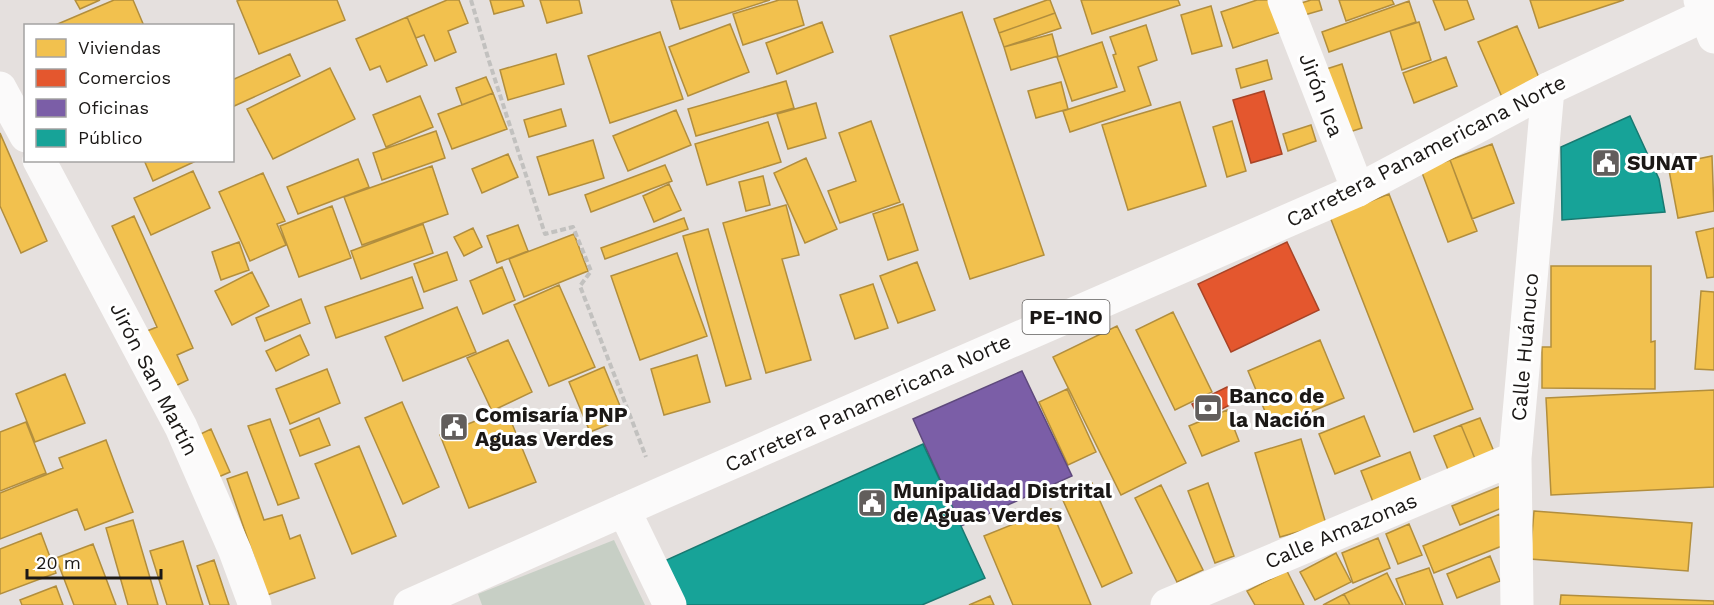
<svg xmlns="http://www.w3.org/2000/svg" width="1714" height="605" viewBox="0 0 1714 605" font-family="'Work Sans',sans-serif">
	<rect width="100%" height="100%" fill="#e5e0de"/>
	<path fill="#c7cfc5" d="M614,540L645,605H482L478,594Z"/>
	<path fill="#f2c14e" stroke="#b28e3d" stroke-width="1.5" d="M75,0H100L80,9Z
		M114,0H133L144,26H53Z
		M240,0H337L345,20L259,54L237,1Z
		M447,0H459L468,23L448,31L456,52L435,61L424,35L416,38L407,17Z
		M490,0H522L524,6L494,14Z
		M540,0H579L582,13L547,23Z
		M671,0H770L680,29Z
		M779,0H797L804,25L743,45L733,14Z
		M1047,0H1050L1055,13L999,33L994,19Z
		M1081,0H1178L1180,5L1092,34Z
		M1257,0H1274L1284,31L1233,48L1221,12Z
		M1311,0H1319L1322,10L1301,16L1298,4Z
		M1339,0H1392L1394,4L1346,21Z
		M1433,0H1467L1474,19L1445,30Z
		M1530,0H1624L1539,28Z
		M1409,1L1416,22L1329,52L1322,32Z
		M1211,6L1222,46L1192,54L1181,15Z
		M962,12L1044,255L970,279L890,36Z
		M1055,13L1061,28L1004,47L999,33Z
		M407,17L427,65L387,82L380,66L370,70L356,39Z
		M822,22L833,52L777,74L766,43Z
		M1419,22L1431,60L1402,70L1390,31Z
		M730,24L749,72L688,96L669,47Z
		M1146,25L1157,60L1138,67L1151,105L1070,132L1063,111L1125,91L1113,55L1116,54L1110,37Z
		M1517,26L1543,87L1505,104L1478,42Z
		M660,32L683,99L610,123L588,56Z
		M1052,34L1058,56L1011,70L1004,47Z
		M1102,42L1117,87L1072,101L1057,57Z
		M290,54L300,76L232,107V80Z
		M556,54L564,84L508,100L500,70Z
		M1446,57L1457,86L1414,103L1403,73Z
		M1267,60L1272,79L1241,88L1236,69Z
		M1342,64L1362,128L1337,136L1317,72Z
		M330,68L355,119L273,159L247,109Z
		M486,77L493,93L462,105L456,88Z
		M786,81L794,108L696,136L688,109Z
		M1061,82L1068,109L1036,118L1028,91Z
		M493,93L507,129L452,149L438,114Z
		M420,96L433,127L386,147L373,115Z
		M1180,102L1206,186L1128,210L1102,125Z
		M816,103L826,138L788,149L777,114Z
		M561,109L566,126L529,137L524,120Z
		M676,110L691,145L628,171L613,136Z
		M871,121L900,202L840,223L828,191L856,181L839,133Z
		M1232,121L1246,171L1227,177L1213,127Z
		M768,122L781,162L707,185L695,144Z
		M1311,125L1316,141L1288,151L1283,134Z
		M436,131L445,158L382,180L373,153Z
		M0,133L47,241L21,253L0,206Z
		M593,140L604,178L549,195L537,157Z
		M1492,144L1514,203L1472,219L1450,160Z
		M508,154L518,177L482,193L472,169Z
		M1712,156L1714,211L1678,218L1668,165Z
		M806,158L837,229L805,243L774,173Z
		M358,159L369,187L298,214L287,187Z
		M144,160H198L153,181Z
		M1450,160L1477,231L1448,242L1421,170Z
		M665,165L672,181L591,212L585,195Z
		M432,166L448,214L362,245L344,197Z
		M193,171L210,208L151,235L134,198Z
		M263,173L285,221L277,224L286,245L250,261L219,192Z
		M763,176L770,205L746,211L739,182Z
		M669,184L681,210L654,222L643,196Z
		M1389,194L1473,409L1414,432L1330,217Z
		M903,204L918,250L888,260L873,214Z
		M786,205L799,255L782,259L811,360L766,373L723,223Z
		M332,206L351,258L299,277L280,226Z
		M134,216L193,348L177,355L188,380L167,390L142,333L157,327L112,226Z
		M684,218L688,229L605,259L601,248Z
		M423,224L433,253L361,279L351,251Z
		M518,225L528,251L497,263L487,236Z
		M473,228L482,247L464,256L454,237Z
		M1714,228V277L1707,278L1696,232Z
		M708,229L751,379L726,386L683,236Z
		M574,234L588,271L524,297L509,259Z
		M239,242L249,270L221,280L212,252Z
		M447,252L457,280L424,292L414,264Z
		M677,253L707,336L640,360L611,276Z
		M917,262L935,310L898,323L880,276Z
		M1551,266H1651V342L1655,341V389L1542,388V347H1551Z
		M502,267L515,300L483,314L470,281Z
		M252,272L269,306L232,325L215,291Z
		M412,277L423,308L336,338L325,307Z
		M873,284L888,328L855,339L840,295Z
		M559,285L595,367L549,386L514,305Z
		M1701,291L1714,292V370L1695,369Z
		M301,299L310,323L265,341L256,318Z
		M457,307L476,352L403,381L385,337Z
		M1173,312L1212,392L1175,410L1136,330Z
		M1117,326L1186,463L1121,495L1053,357Z
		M300,335L309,355L276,371L266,351Z
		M508,340L532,392L492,411L467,358Z
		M1320,340L1344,398L1272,428L1248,371Z
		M697,355L710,402L664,415L651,369Z
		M604,367L625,418L590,432L569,382Z
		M327,369L340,403L290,424L276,389Z
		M65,374L85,423L35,442L16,394Z
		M1067,389L1096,452L1068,465L1039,402Z
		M1714,390V487L1551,495L1546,398Z
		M402,402L439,487L403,504L365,418Z
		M506,409L536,482L469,508L440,435Z
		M1227,410L1239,441L1202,456L1189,426Z
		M1364,416L1380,456L1335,474L1319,434Z
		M319,418L330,445L300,456L290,430Z
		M1480,418L1495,454L1476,461L1461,425Z
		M270,419L299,498L278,505L248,426Z
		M26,422L46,473L0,491V432Z
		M1461,425L1476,461L1449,472L1434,436Z
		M211,429L230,472L209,481L190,439Z
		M1301,439L1326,524L1280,537L1255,453Z
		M106,440L133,512L85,530L77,509L0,539V493L63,468L59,458Z
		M359,446L396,536L352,554L315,464Z
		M1410,452L1422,484L1373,502L1361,471Z
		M247,472L264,520L282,515L290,539L300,535L315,578L267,595L227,479Z
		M1092,483L1132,573L1102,587L1061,496Z
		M1208,483L1234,556L1215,563L1188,491Z
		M1506,484L1514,503L1460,525L1452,506Z
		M1161,485L1203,570L1177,582L1135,498Z
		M1051,509L1091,605H1013L984,536Z
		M1534,511L1692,523L1688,571L1530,559Z
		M1500,514L1512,542L1434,573L1423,546Z
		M133,520L158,605H128L106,528Z
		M1409,524L1422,555L1398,564L1386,534Z
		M41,533L56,573L0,594V549Z
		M1378,538L1390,568L1353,583L1342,553Z
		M183,541L203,605H167L150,551Z
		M93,544L116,605H74L56,558Z
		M1336,553L1351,582L1315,600L1300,572Z
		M1490,556L1500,581L1457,598L1447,574Z
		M214,560L229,605H210L197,566Z
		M1429,568L1443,605H1406L1396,579Z
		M1287,571L1304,605H1255L1247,591Z
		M1387,573L1403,605H1350L1344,594Z
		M56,586L63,605H22L20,600Z
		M1344,594L1350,605H1323Z
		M1561,595L1714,601V605H1560Z
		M990,596L994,605H969Z"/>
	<path fill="#e4572e" stroke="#a84427" stroke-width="1.5" d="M1264,91L1282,154L1251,163L1233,100Z
		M1287,242L1319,310L1231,352L1198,284Z
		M1227,387L1234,403L1200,420L1192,404Z"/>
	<path fill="#7b5ea7" stroke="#5e497c" stroke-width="1.5" d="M1022,371L1072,476L961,526L913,419Z"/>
	<path fill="#17a398" stroke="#187971" stroke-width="1.5" d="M1630,116L1659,179L1665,212L1562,220L1561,147Z
		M923,444L985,578L922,605H682L662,562Z"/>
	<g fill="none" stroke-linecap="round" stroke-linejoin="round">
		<path stroke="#c2c1bf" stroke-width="4" stroke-dasharray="6 3" stroke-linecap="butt" d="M471,0L489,61L545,234L573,227L591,271L580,286L646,457"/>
		<path stroke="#fbfafa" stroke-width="33" d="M1284,0L1358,190
			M1700,0L1714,37
			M0,88L26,136
			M39,160L181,427L235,551L255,605
			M624,510L670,605
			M1167,605L1515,458
			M1517,605L1515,458L1548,89"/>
		<path stroke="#fbfafa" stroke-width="33" d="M410,605L660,494L1358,190L1548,89L1714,11"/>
	</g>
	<defs>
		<g id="civic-square" transform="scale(1.5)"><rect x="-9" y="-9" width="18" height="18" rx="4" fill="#625e5c" stroke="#fff"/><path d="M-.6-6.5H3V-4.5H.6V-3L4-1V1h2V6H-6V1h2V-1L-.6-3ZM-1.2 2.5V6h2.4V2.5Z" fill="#fff"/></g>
		<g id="bank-square" transform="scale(1.5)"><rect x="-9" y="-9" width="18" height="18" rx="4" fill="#625e5c" stroke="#fff"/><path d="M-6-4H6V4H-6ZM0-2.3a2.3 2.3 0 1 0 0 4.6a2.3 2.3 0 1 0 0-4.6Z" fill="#fff"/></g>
	</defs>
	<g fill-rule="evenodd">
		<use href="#civic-square" x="1606" y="163"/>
		<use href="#bank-square" x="1208" y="408"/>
		<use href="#civic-square" x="454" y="427"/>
		<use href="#civic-square" x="872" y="503"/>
	</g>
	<g text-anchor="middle" stroke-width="6" stroke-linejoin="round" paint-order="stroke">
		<rect fill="#fff" stroke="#5f5d5c" stroke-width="1.5" x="1022.5" y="300" width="87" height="34" rx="4.5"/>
		<g font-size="20" font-weight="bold" fill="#1b1816">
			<text x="1066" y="324">PE-1NO</text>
		</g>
		<g font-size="21" fill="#1b1816" stroke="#fff">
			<text transform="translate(1321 95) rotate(69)" y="7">Jirón Ica</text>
			<text transform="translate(1426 151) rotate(-27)" y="7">Carretera Panamericana Norte</text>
			<text transform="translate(1525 347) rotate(-85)" y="7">Calle Huánuco</text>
			<text transform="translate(154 379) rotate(63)" y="7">Jirón San Martín</text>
			<text transform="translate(868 403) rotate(-24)" y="7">Carretera Panamericana Norte</text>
			<text transform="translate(1341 531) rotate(-23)" y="7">Calle Amazonas</text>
		</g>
		<g font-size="21" font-weight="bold" fill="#1b1816" stroke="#fff" text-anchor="start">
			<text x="1627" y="170">SUNAT</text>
			<text x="1229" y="403">Banco de<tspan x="1229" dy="24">la Nación</tspan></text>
			<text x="475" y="422">Comisaría PNP<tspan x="475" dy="24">Aguas Verdes</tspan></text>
			<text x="893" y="498">Munipalidad Distrital<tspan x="893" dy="24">de Aguas Verdes</tspan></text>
		</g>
	</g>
	<rect x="24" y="24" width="210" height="138" fill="#ffffff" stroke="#a4a3a2" stroke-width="1.5"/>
	<rect x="36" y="39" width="30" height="18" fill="#f2c14e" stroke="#a4a3a2" stroke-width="1.5"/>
	<text x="78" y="54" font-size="18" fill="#1b1816">Viviendas</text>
	<rect x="36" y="69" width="30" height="18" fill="#e4572e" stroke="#a4a3a2" stroke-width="1.5"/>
	<text x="78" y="84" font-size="18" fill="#1b1816">Comercios</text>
	<rect x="36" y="99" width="30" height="18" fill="#7b5ea7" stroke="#a4a3a2" stroke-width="1.5"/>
	<text x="78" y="114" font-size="18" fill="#1b1816">Oficinas</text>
	<rect x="36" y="129" width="30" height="18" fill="#17a398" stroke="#a4a3a2" stroke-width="1.5"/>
	<text x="78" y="144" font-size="18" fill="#1b1816">Público</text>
	<path d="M27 569v9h134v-9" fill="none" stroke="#1b1816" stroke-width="3"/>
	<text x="36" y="569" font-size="18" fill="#1b1816" stroke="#ffffff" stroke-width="4.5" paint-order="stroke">20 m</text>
</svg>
